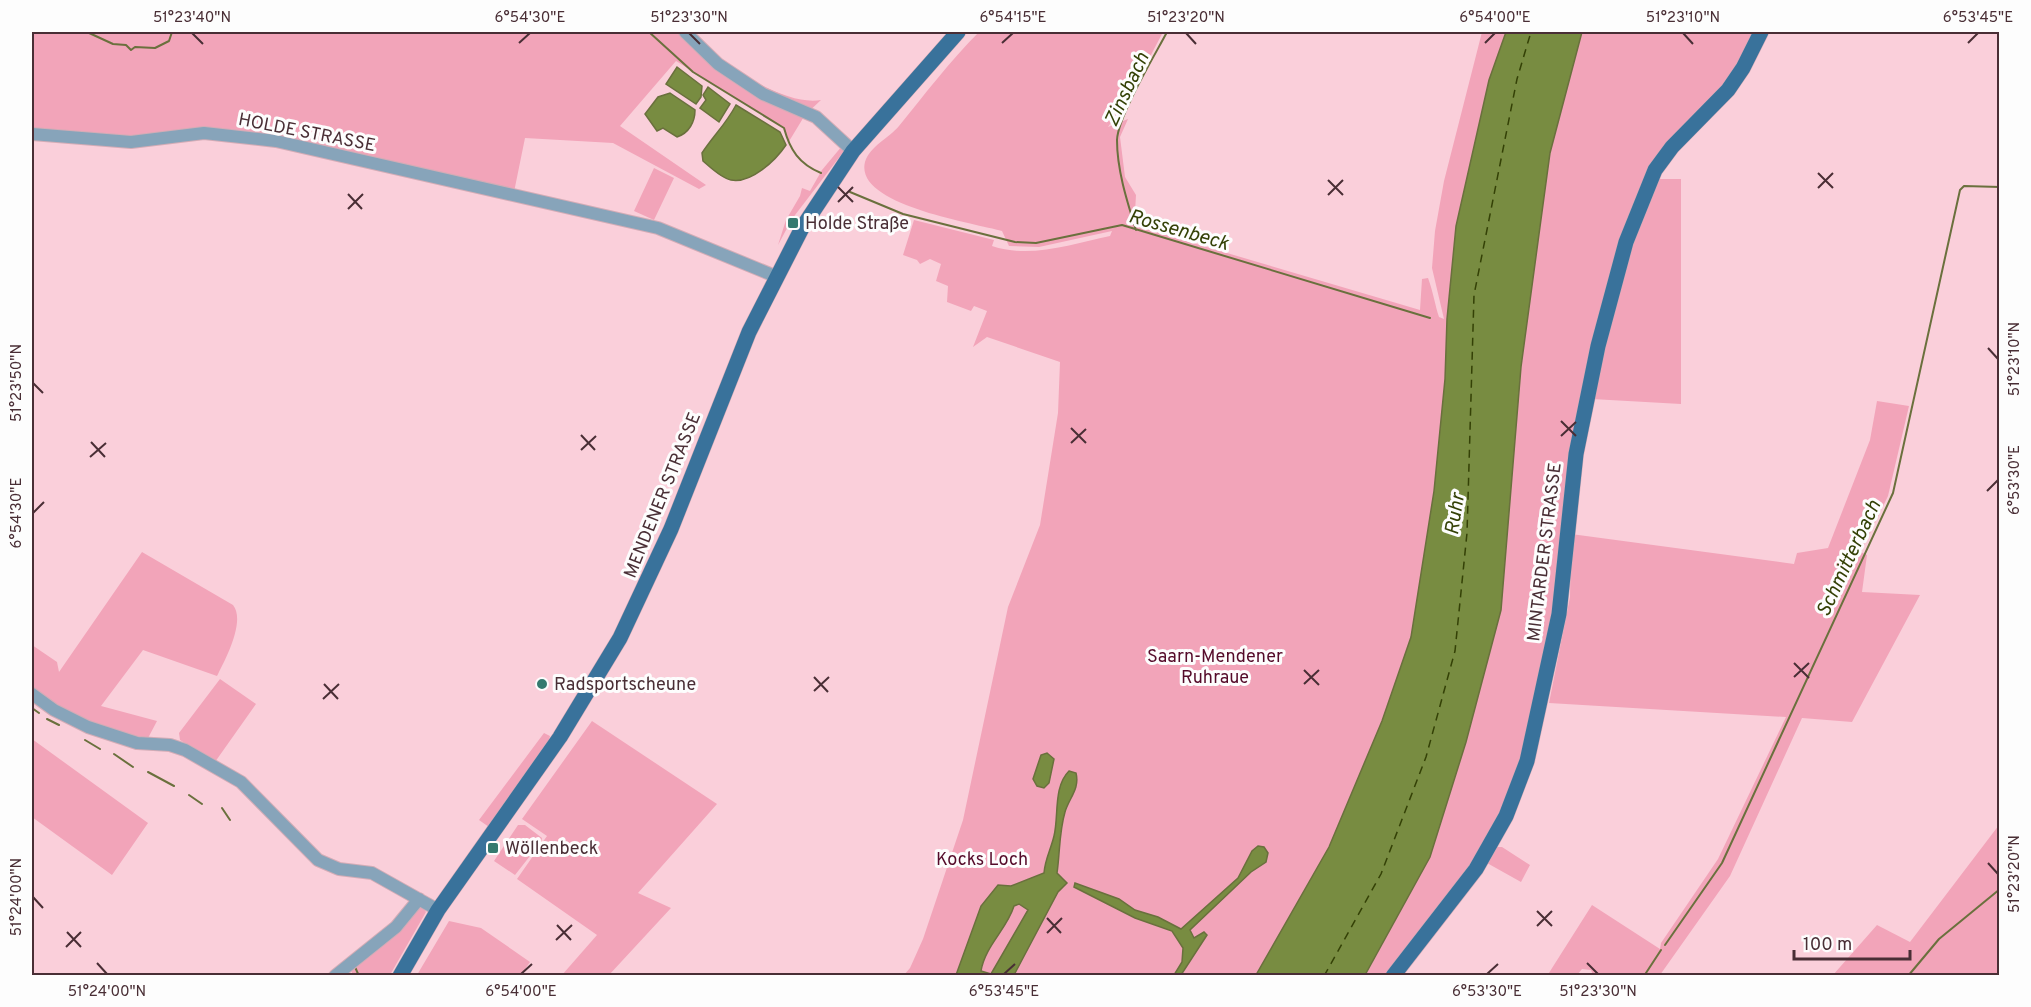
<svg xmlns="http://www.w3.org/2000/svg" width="2031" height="1007" viewBox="0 0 2031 1007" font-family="Overpass,sans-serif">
	<rect width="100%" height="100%" fill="#facfda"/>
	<path fill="#f2a4b9" d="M32,32H681C715,56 779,107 821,100L805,115L788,143L784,128L676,61L620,126L706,185L699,189L613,143L525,138L514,192L264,134L131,139L32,131Z
		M979,32H1163L1131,93L1108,127L1128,119L1120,137L1125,177L1136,195L1135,212L1139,227L1420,310L1422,279L1428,278C1433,291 1435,305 1439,317L1444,319L1432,268L1435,231L1444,181L1482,32H1506L1489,80L1456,226L1447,319L1467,552L1309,975H904L910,968L923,939L963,820L1008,607L1040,525L1058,413L1060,362L987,337L973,347L987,311L974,306L971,311L947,302L948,286L936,281L941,264L930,259L920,264L917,260L903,255L914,220L994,240L992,246C1030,259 1072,244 1110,236L1112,231L1039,247L1009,246L1002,231C974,223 854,205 865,162C870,146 889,138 899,126C925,94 950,61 979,32Z
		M1582,32H1758L1734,76L1685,126L1615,265L1555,612L1523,761L1490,838L1389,975L1365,976L1430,857L1466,742L1501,610L1521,367L1550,153Z
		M842,146L844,151L792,219L778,245L786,220L800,196L802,188L810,191L822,170Z
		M654,168L674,178L654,220L634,211Z
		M1657,179H1681V404L1592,399L1623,263Z
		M1877,401L1909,406L1888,496L1861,552L1867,555L1862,592L1920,595L1852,722L1802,718L1730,876L1660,975H1593L1591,970L1582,969L1577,975L1547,976L1592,905L1660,949L1661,943L1718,859L1786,717L1549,703L1570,597L1571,534L1794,564L1797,553L1828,548L1870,440Z
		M142,552L233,605C246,621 225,660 217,676L143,650L101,706L157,721L147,740L90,723L32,691V645L57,662L59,672Z
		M220,679L256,704L215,762L180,740L179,733Z
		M592,721L717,804L638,893L671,908L609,975H562L597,935L517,879L547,836L522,819Z
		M544,733L550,736L548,743L489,827L479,820Z
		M32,739L148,823L112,875L32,817Z
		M518,825H525L542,838L541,842L515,875L494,861Z
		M1999,825V975H1833L1877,925L1910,942Z
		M1497,847H1502L1530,865L1521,882L1487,863Z
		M421,905L426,912L390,975H353L349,966Z
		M449,921L481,928L530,962L521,975H417Z"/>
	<path fill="#788c41" stroke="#6a703d" stroke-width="1.5" fill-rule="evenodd" d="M1506,32H1582L1550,153L1521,367L1501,610L1466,742L1430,857L1365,975H1256L1329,847L1382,721L1411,637L1434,491L1445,379L1447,319L1456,226L1489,80Z
		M677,67L702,86L701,97L696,104L666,84Z
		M708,87L730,104L719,122L700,108L706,100L703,95Z
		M670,93L695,110C695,122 689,133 677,137L663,128L657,131L645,114L658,97Z
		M736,105L780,132L786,145C776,160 751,184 731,180C721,178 710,167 703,161L702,153C714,135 726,124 736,105Z
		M1047,753L1054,759L1049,783L1044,788L1037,786L1033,779L1041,755Z
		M1069,771L1076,773C1080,789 1069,798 1065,812C1059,832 1060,853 1057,873L1067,883L1058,892L1014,975H956L981,906L998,885L1011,886L1044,873C1045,859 1051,849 1054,836C1059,816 1053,787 1069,771ZM1019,904L1028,910L991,974L981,971C985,946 1007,929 1014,906Z
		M1258,846L1264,847L1268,853L1266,862L1251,872L1190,930L1194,938L1204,932L1207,935L1181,975H1174L1182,962L1183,948L1172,931L1135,918L1074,887L1075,883L1119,899L1135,910L1158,917L1181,929L1238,878L1252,851Z"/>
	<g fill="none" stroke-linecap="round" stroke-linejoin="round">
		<path stroke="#6a703d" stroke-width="2" d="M87,32L113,44L126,45L131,50L135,47L155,48L169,41L172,32
			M649,32L693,72L784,128C790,150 799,164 821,173
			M850,192L903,214L1015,242L1036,243L1122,225L1430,318
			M1136,230C1127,201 1117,170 1117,140C1118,116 1155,55 1167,32
			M32,708L39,713
			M47,719L59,725
			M85,740L100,749
			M114,754L133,767
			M148,772L174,786
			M189,795L202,804
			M222,808L230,820
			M1665,945L1722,863L1893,493L1960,190L1964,186L2000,187
			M355,967L359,976
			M1644,976L1661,950
			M1908,976L1939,939L2000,889"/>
		<path stroke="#344106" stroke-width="1.5" stroke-dasharray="8 6" stroke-linecap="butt" d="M1324,976L1381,874L1426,757L1455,651L1467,533L1474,295L1517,79L1531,32"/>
		<g stroke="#d3acb6" stroke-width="14">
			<path id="minor" d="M685,32L718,64L763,94L816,117L853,151
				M32,134L131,142L204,133L276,141L658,228L775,276
				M32,694L54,710L88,727L137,743L170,745L185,750L241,782L318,860L339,869L372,873L438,910
				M335,976L396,927L419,899"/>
		</g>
		<g stroke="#d3acb6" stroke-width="16">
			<path id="major" d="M400,976L438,910L560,737L620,638L671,529L749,332L802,228L853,151L958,32
				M1393,976L1476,869L1506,816L1527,761L1559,614L1576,454L1598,346L1626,242L1655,170L1672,147L1728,90L1743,68L1761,32"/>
		</g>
		<use href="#minor" stroke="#87a4ba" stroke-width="12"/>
		<use href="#major" stroke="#39729b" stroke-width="15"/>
	</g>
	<path fill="none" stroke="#492e35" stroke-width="2" d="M192,33L203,44M689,33L700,44M1186,33L1196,44M1683,33L1693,44M519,43L530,33M1002,43L1013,33M1485,43L1495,33M1968,43L1978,33M1818,173L1833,188M1328,180L1343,195M838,187L853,202M1818,188L1833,173M348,194L362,209M1328,195L1343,180M838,202L853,187M348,209L363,194M1988,348L1998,359M33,383L43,393M1561,421L1576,436M1071,428L1086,443M581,435L595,450M1561,436L1576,422M91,442L105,457M1071,443L1086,429M581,450L596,436M90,457L106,443M1987,491L1998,480M33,513L44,502M1794,663L1809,678M1304,670L1319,685M814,677L828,692M1794,677L1809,663M324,684L338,699M1304,684L1319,670M814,691L829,677M323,699L339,684M1988,863L1998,874M33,897L43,908M1537,911L1552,926M1047,918L1061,933M557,925L571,940M1537,926L1552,911M67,932L81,947M1047,933L1062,918M556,940L572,925M66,947L81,932M97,963L107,974M1587,963L1598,974M521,974L532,964M1004,974L1015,964M1487,974L1498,964"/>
	<g fill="#357a6f" stroke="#fdfdfd" stroke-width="2">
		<rect x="787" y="217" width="12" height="12" rx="3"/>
		<circle cx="542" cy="684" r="6"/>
		<rect x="487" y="842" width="12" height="12" rx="3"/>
	</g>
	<g text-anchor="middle" stroke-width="6" stroke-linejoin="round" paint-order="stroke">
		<g font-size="18" fill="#492e35" stroke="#fdfdfd">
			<text transform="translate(307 132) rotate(11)" y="6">HOLDE STRASSE</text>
			<text transform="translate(662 495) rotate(-68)" y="6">MENDENER STRASSE</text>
			<text transform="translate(1544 552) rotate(-83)" y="6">MINTARDER STRASSE</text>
		</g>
		<g font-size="18" fill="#492e35" stroke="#fdfdfd" text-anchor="start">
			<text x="805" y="229">Holde Straße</text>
			<text x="554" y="690">Radsportscheune</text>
			<text x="505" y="854">Wöllenbeck</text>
		</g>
		<g font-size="18" fill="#550b2a" stroke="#fdfdfd">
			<text x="1215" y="662">Saarn-Mendener<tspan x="1215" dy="21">Ruhraue</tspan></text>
			<text x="982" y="865">Kocks Loch</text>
		</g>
		<g font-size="20" font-style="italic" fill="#344106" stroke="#fdfdfd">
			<text transform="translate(1126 89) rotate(-65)" y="7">Zinsbach</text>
			<text transform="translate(1179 229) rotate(16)" y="7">Rossenbeck</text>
			<text transform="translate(1454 514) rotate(-81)" y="7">Ruhr</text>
			<text transform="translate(1848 558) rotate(-65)" y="7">Schmitterbach</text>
		</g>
	</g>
	<rect width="2031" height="1007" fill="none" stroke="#fdfdfd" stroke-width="66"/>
	<path d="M1794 950v9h116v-9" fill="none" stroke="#492e35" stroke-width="3"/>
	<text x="1803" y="950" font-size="18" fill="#492e35" stroke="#fdfdfd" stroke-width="4.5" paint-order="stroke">100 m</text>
	<rect x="33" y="33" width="1965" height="941" fill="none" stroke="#492e35" stroke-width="2"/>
	<g font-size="15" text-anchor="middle" fill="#492e35">
		<text x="192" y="22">51°23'40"N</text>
		<text x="530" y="22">6°54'30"E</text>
		<text x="689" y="22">51°23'30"N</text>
		<text x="1013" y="22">6°54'15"E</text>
		<text x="1186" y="22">51°23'20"N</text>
		<text x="1495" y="22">6°54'00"E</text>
		<text x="1683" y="22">51°23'10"N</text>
		<text x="1978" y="22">6°53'45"E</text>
		<text transform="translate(2014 359) rotate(-90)" y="5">51°23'10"N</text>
		<text transform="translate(16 383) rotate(-90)" y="5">51°23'50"N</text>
		<text transform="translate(2014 480) rotate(-90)" y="5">6°53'30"E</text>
		<text transform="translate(16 513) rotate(-90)" y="5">6°54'30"E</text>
		<text transform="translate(2014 874) rotate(-90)" y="5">51°23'20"N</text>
		<text transform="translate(16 897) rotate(-90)" y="5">51°24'00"N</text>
		<text x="107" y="996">51°24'00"N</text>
		<text x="521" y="996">6°54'00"E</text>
		<text x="1004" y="996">6°53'45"E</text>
		<text x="1487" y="996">6°53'30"E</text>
		<text x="1598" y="996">51°23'30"N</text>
	</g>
</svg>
